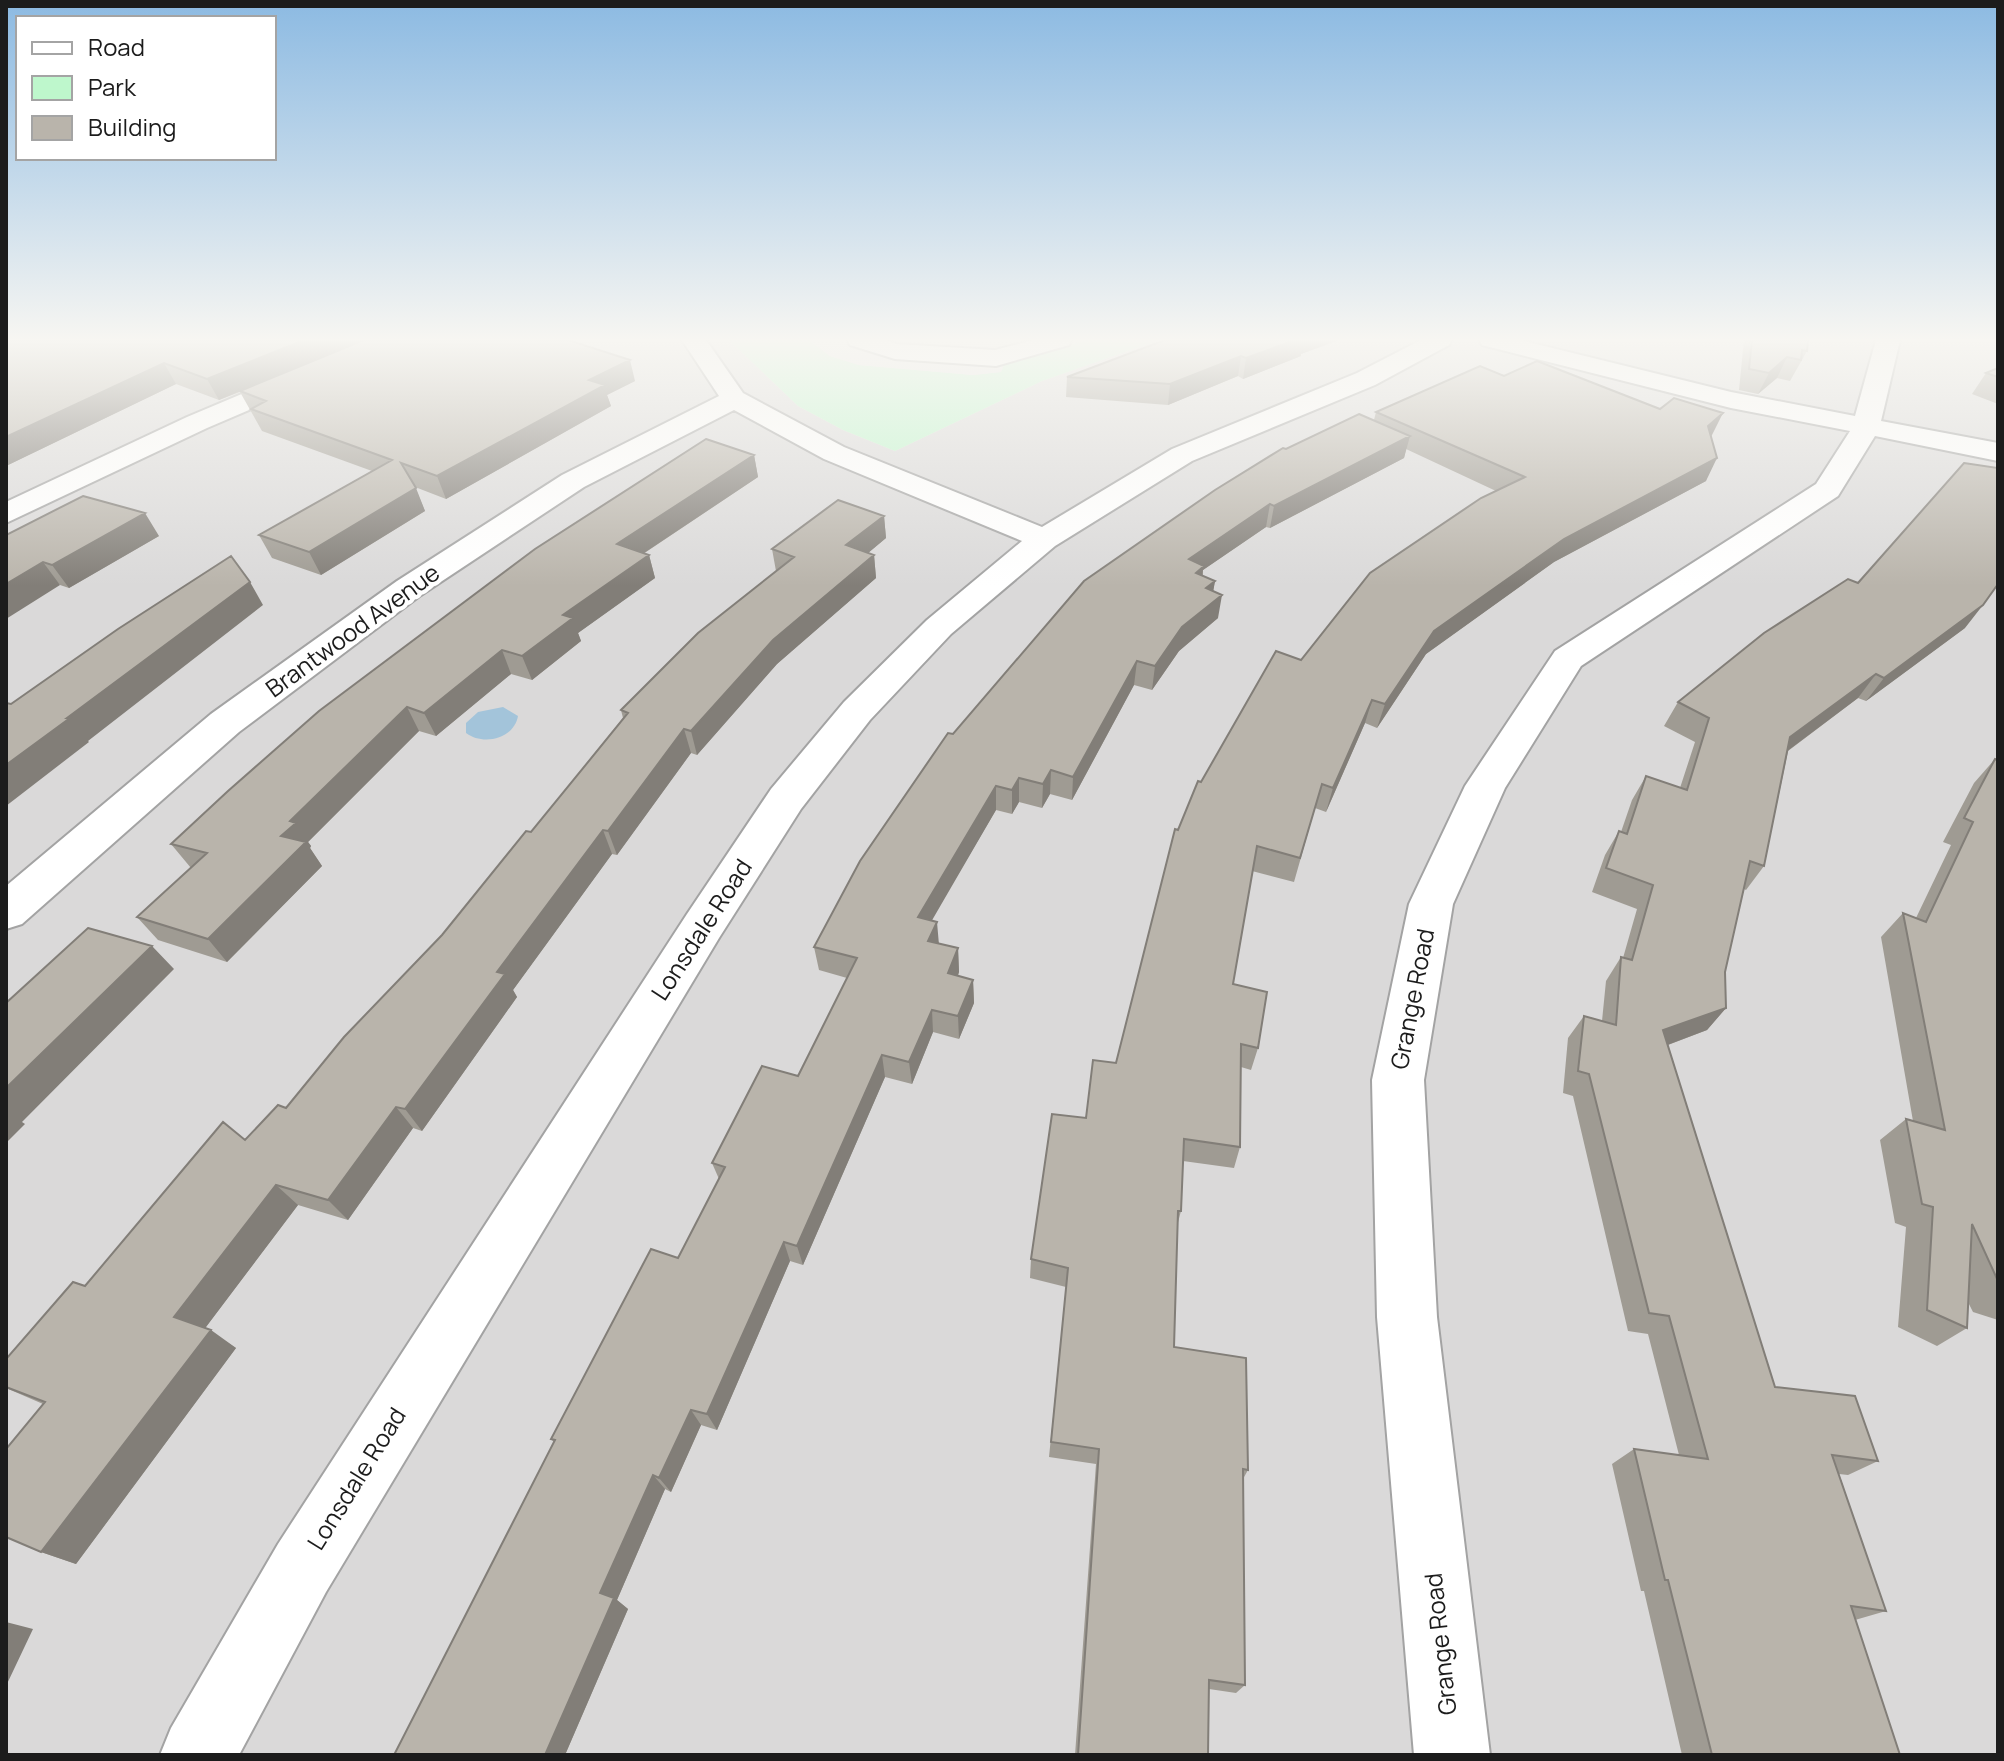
<svg xmlns="http://www.w3.org/2000/svg" width="2004" height="1761" viewBox="0 0 2004 1761" font-family="Manrope,sans-serif">
	<rect width="100%" height="100%" fill="#edebe1"/>
	<path fill="#dad9d9" d="M6,340H729L798,406L843,430L895,451L1042,381L1159,340H1998V1755H6Z"/>
	<path fill="#bef7cc" d="M729,340H809L830,356L859,365L973,375L1000,372L1004,365L1087,340H1159L1042,381L895,451L843,430L798,406Z"/>
	<path fill="#e8e8e8" d="M809,340H994L989,349L1004,365L1001,372L973,375L859,365L830,356Z"/>
	<path fill="#a3c4da" d="M503,707L518,716C514,739 483,746 466,733V723L478,712Z"/>
	<g fill="none" stroke-linecap="round" stroke-linejoin="round">
		<g stroke="#a3a3a3" stroke-width="4">
			<path id="minor" d="M370,340H404L401,345L207,428L6,523V502L187,417Z
				M682,340H706L743,393L844,447L1042,527L1172,449L1357,373L1421,340H1452L1449,345L1375,385L1192,461L1055,546L951,634L870,720L801,809L719,938L326,1592L239,1755H160L171,1728L278,1544L687,914L771,789L844,702L927,620L1022,541L824,459L734,410L584,487L421,595L239,732L22,924L6,929V886L211,714L397,581L562,475L719,396Z
				M847,340H885L897,344L995,350L1033,340H1072L1069,345L996,366L895,359L850,345Z
				M1479,340H1520L1731,392L1855,416L1876,340H1900L1881,421L1998,443V461L1875,436L1838,496L1581,666L1505,788L1453,904L1424,1080L1437,1317L1490,1755H1414L1377,1317L1372,1080L1409,904L1465,786L1555,651L1816,484L1850,431L1731,408L1482,345Z"/>
		</g>
		<use href="#minor" fill="#fff" fill-rule="evenodd"/>
	</g>
	<path fill="#9f9b93" d="M6,340L635,381L607,395L611,406L446,499L415,487L425,511L321,575L272,558L259,535L372,471L262,431L240,392L219,400L176,384L6,466Z
		M1165,340H1339L1301,354V356L1243,379L1238,376L1168,405L1066,397L1067,377Z
		M1744,340H1808L1807,351L1790,381L1777,378L1758,394L1739,390Z
		M1998,368V404L1972,394L1986,373Z
		M1504,376L1712,435L1711,436L1706,481L1554,562L1426,654L1377,728L1365,723L1326,812L1315,808L1294,882L1252,871L1233,984L1258,1048L1251,1070L1241,1067L1240,1147L1234,1168L1183,1161L1181,1211L1177,1226L1174,1347L1248,1470L1243,1479L1245,1685L1236,1693L1209,1689L1208,1755H1075L1096,1464L1049,1457L1066,1287L1030,1278L1031,1259L1086,1118L1116,1063L1178,830L1201,782L1301,660L1496,491L1406,449L1404,458L1270,528L1266,527L1203,570V576L1215,581L1213,591L1218,618L1179,651L1152,690L1134,685L1072,800L1050,794L1042,808L1019,802L1012,814L996,810L931,920L939,944L958,948L959,972L958,976L973,980L974,1003L959,1039L933,1032L912,1084L885,1077L803,1265L790,1261L717,1430L701,1425L671,1492L665,1489L617,1600L628,1609L565,1755H394L554,1442L551,1439L678,1258L719,1179L712,1163L798,1076L847,978L819,970L814,947L953,734L1286,449L1374,420L1376,412Z
		M754,455L758,477L643,554L649,555L655,578L578,633L581,641L532,680L511,674L436,736L419,731L308,842L311,846L310,848L322,866L227,962L158,940L137,917L191,868L171,844Z
		M884,516L886,538L868,553L874,555L876,578L777,664L697,755L691,753L617,855L612,854L513,990L517,997L422,1131L413,1128L348,1220L298,1205L205,1328L236,1348L76,1564L41,1552L43,1404L6,1388V1359L245,1140L286,1108L442,935L531,832L623,718L621,710L776,571L772,549Z
		M6,535L159,536L69,588L60,585Z
		M1965,628L1866,701L1858,698L1788,751L1764,866L1746,890L1744,889L1725,972L1726,1008L1707,1030L1668,1045L1775,1387L1878,1461L1848,1475L1839,1474L1886,1611L1855,1620L1900,1755H1682L1644,1591H1641L1612,1464L1634,1449L1679,1455L1648,1334L1628,1331L1573,1096L1563,1093L1568,1038L1584,1016L1602,1021L1606,981L1621,957L1623,958L1637,909L1592,892L1605,855L1619,831L1621,832L1632,800L1646,776L1680,788L1695,742L1664,726L1678,702Z
		M1995,759L1998,760V1320L1973,1312L1968,1302L1967,1328L1937,1346L1898,1327L1906,1227L1895,1223L1880,1140L1906,1119L1913,1121L1881,937L1903,913L1916,918L1951,845L1943,842L1974,783Z"/>
	<path fill="#827e78" d="M304,340H363L219,400L207,379Z
		M1295,340H1339L1301,354V356L1243,379L1246,358Z
		M1241,356L1238,376L1168,405L1170,384Z
		M1787,357L1777,378L1758,394L1769,373Z
		M630,360L635,381L607,395L611,406L446,499L437,476L589,380Z
		M164,363L176,384L6,466V437Z
		M1723,413L1712,435L1697,448L1708,426Z
		M1410,436L1404,458L1270,528L1274,506Z
		M754,455L758,477L623,567L617,544Z
		M1717,458L1706,481L1554,562L1426,654L1377,728L1385,704L1434,631L1564,539Z
		M416,488L425,511L321,575L309,552Z
		M1270,504L1266,527L1203,570L1200,589L1189,559Z
		M145,513L159,536L69,588L52,565Z
		M884,516L886,538L849,569L846,545Z
		M649,555L655,578L578,633L581,641L532,680L522,656L563,615Z
		M874,555L876,578L777,664L697,755L691,731L773,640Z
		M43,562L60,585L6,619V584Z
		M1215,581L1211,604L1222,595L1218,618L1179,651L1152,690L1155,666L1206,588Z
		M250,582L263,605L88,741L89,742L6,806V765L67,718Z
		M1983,605L1965,628L1866,701L1884,678Z
		M502,650L511,674L436,736L424,713Z
		M1137,661L1134,685L1072,800L1073,777Z
		M1876,674L1858,698L1774,761L1790,737Z
		M1372,700L1365,723L1326,812L1333,788Z
		M407,707L419,731L308,842L311,846L310,848L322,866L227,962L208,939L281,836L290,821Z
		M684,729L691,753L617,855L608,831Z
		M1051,770L1050,794L1042,808L1043,784Z
		M1019,778V802L1012,814V790Z
		M996,786V810L920,941L918,917Z
		M603,830L612,854L513,990L517,997L422,1131L405,1109L497,972Z
		M937,922L939,945L928,941Z
		M152,946L174,969L22,1122L25,1124L6,1143V1088Z
		M958,948L959,972L949,996L948,973Z
		M973,980L974,1003L959,1039L958,1016Z
		M1726,1008L1707,1030L1646,1053L1663,1030Z
		M932,1010L933,1032L912,1084L909,1062Z
		M882,1055L885,1077L803,1265L797,1246Z
		M396,1107L413,1128L348,1220L328,1200Z
		M276,1185L298,1205L200,1335L174,1317Z
		M784,1242L790,1261L717,1430L707,1414Z
		M211,1330L236,1348L76,1564L41,1552Z
		M691,1410L701,1425L671,1492L659,1478Z
		M653,1475L665,1489L617,1600L628,1609L565,1755H545L600,1593Z
		M6,1622L33,1629L6,1686Z"/>
	<path fill="#b9b4ab" stroke="#827e78" stroke-width="2" d="M6,340H304L207,379L164,363L6,437Z
		M364,340H568L630,360L589,380L605,385L437,476L401,463L416,488L309,552L259,535L392,460L251,409L266,401L240,391Z
		M1165,340H1295L1246,358L1241,356L1170,384L1067,377Z
		M1752,340H1808L1807,351L1802,350L1801,360L1787,357L1769,373L1749,369Z
		M1537,361L1660,409L1674,398L1723,413L1708,426L1717,458L1564,539L1434,631L1385,704L1372,700L1333,788L1322,784L1300,858L1257,846L1233,984L1267,992L1258,1048L1241,1044L1240,1147L1184,1139L1181,1211H1178L1174,1347L1246,1358L1248,1470L1243,1469L1245,1685L1209,1680L1208,1755H1078L1099,1449L1051,1442L1068,1268L1031,1259L1052,1114L1086,1118L1093,1060L1116,1063L1175,829L1178,830L1198,781L1201,782L1276,651L1301,660L1370,573L1481,498L1525,477L1376,412L1480,366L1504,376Z
		M1998,368V377L1986,373Z
		M1359,414L1410,436L1274,506L1270,504L1189,559L1204,566L1196,573L1215,581L1206,588L1222,595L1182,627L1155,666L1137,661L1073,777L1051,770L1043,784L1019,778L1012,790L996,786L918,917L937,922L928,941L958,948L948,973L973,980L958,1016L932,1010L909,1062L882,1055L797,1246L784,1242L707,1414L691,1410L659,1478L653,1475L600,1593L614,1598L545,1755H394L555,1440L551,1439L651,1249L678,1258L725,1167L712,1163L762,1066L798,1076L857,958L814,947L860,861L948,733L953,734L1084,581L1215,490L1283,448L1286,449Z
		M706,439L754,455L617,544L649,555L563,615L573,618L522,656L502,650L424,713L407,707L290,821L296,823L281,836L306,842L208,939L137,917L207,853L171,844L228,791L319,711L535,549Z
		M1964,463L1998,468V584L1983,605L1884,678L1876,674L1790,737L1764,866L1750,861L1725,972L1726,1008L1663,1030L1775,1387L1855,1396L1878,1461L1832,1455L1886,1611L1851,1606L1900,1755H1712L1668,1580H1665L1634,1449L1708,1459L1669,1316L1649,1313L1589,1074L1578,1071L1584,1016L1616,1025L1621,957L1632,960L1653,885L1606,868L1619,831L1627,834L1646,776L1687,790L1709,718L1678,702L1764,633L1848,579L1858,583Z
		M83,496L145,513L52,565L43,562L6,584V535Z
		M838,500L884,516L846,545L874,555L773,640L691,731L684,729L608,831L603,830L497,972L505,974L405,1109L396,1107L328,1200L276,1185L174,1317L211,1330L41,1552L6,1537V1449L45,1402L6,1387V1359L73,1282L85,1286L223,1122L245,1140L278,1105L286,1108L344,1037L442,935L526,831L531,832L628,713L621,710L698,633L794,557L772,549Z
		M231,556L250,582L67,718H70L6,765V703L11,704L118,629Z
		M1995,759L1998,760V1281L1972,1224L1967,1328L1927,1310L1933,1207L1922,1204L1906,1119L1945,1130L1903,913L1926,922L1973,822L1964,818Z
		M88,928L152,946L6,1088V1003Z"/>
	<linearGradient id="sky" x2="0" y2="1"><stop stop-color="#8cbae2"/><stop offset="0.58" stop-color="#f7f6f2"/><stop offset="1" stop-color="#f7f6f2" stop-opacity="0"/></linearGradient>
	<rect width="2004" height="586" fill="url(#sky)"/>
	<g text-anchor="middle" stroke-width="8" stroke-linejoin="round" paint-order="stroke">
		<g font-size="24" fill="#1c1c1c" stroke="#fff">
			<text transform="translate(353 631) rotate(-36)" y="8">Brantwood Avenue</text>
			<text transform="translate(702 930) rotate(-57)" y="8">Lonsdale Road</text>
			<text transform="translate(1413 999) rotate(-79)" y="8">Grange Road</text>
			<text transform="translate(357 1479) rotate(-58)" y="8">Lonsdale Road</text>
			<text transform="translate(1441 1644) rotate(-96)" y="8">Grange Road</text>
		</g>
	</g>
	<rect width="2004" height="1761" fill="none" stroke="#1c1c1c" stroke-width="16"/>
	<rect x="16" y="16" width="260" height="144" fill="#ffffff" stroke="#a4a4a4" stroke-width="2"/>
	<rect x="32" y="42" width="40" height="12" fill="#ffffff" stroke="#a4a4a4" stroke-width="2"/>
	<text x="88" y="56" font-size="24" fill="#1c1c1c">Road</text>
	<rect x="32" y="76" width="40" height="24" fill="#bef7cc" stroke="#a4a4a4" stroke-width="2"/>
	<text x="88" y="96" font-size="24" fill="#1c1c1c">Park</text>
	<rect x="32" y="116" width="40" height="24" fill="#b9b4ab" stroke="#a4a4a4" stroke-width="2"/>
	<text x="88" y="136" font-size="24" fill="#1c1c1c">Building</text>
</svg>
